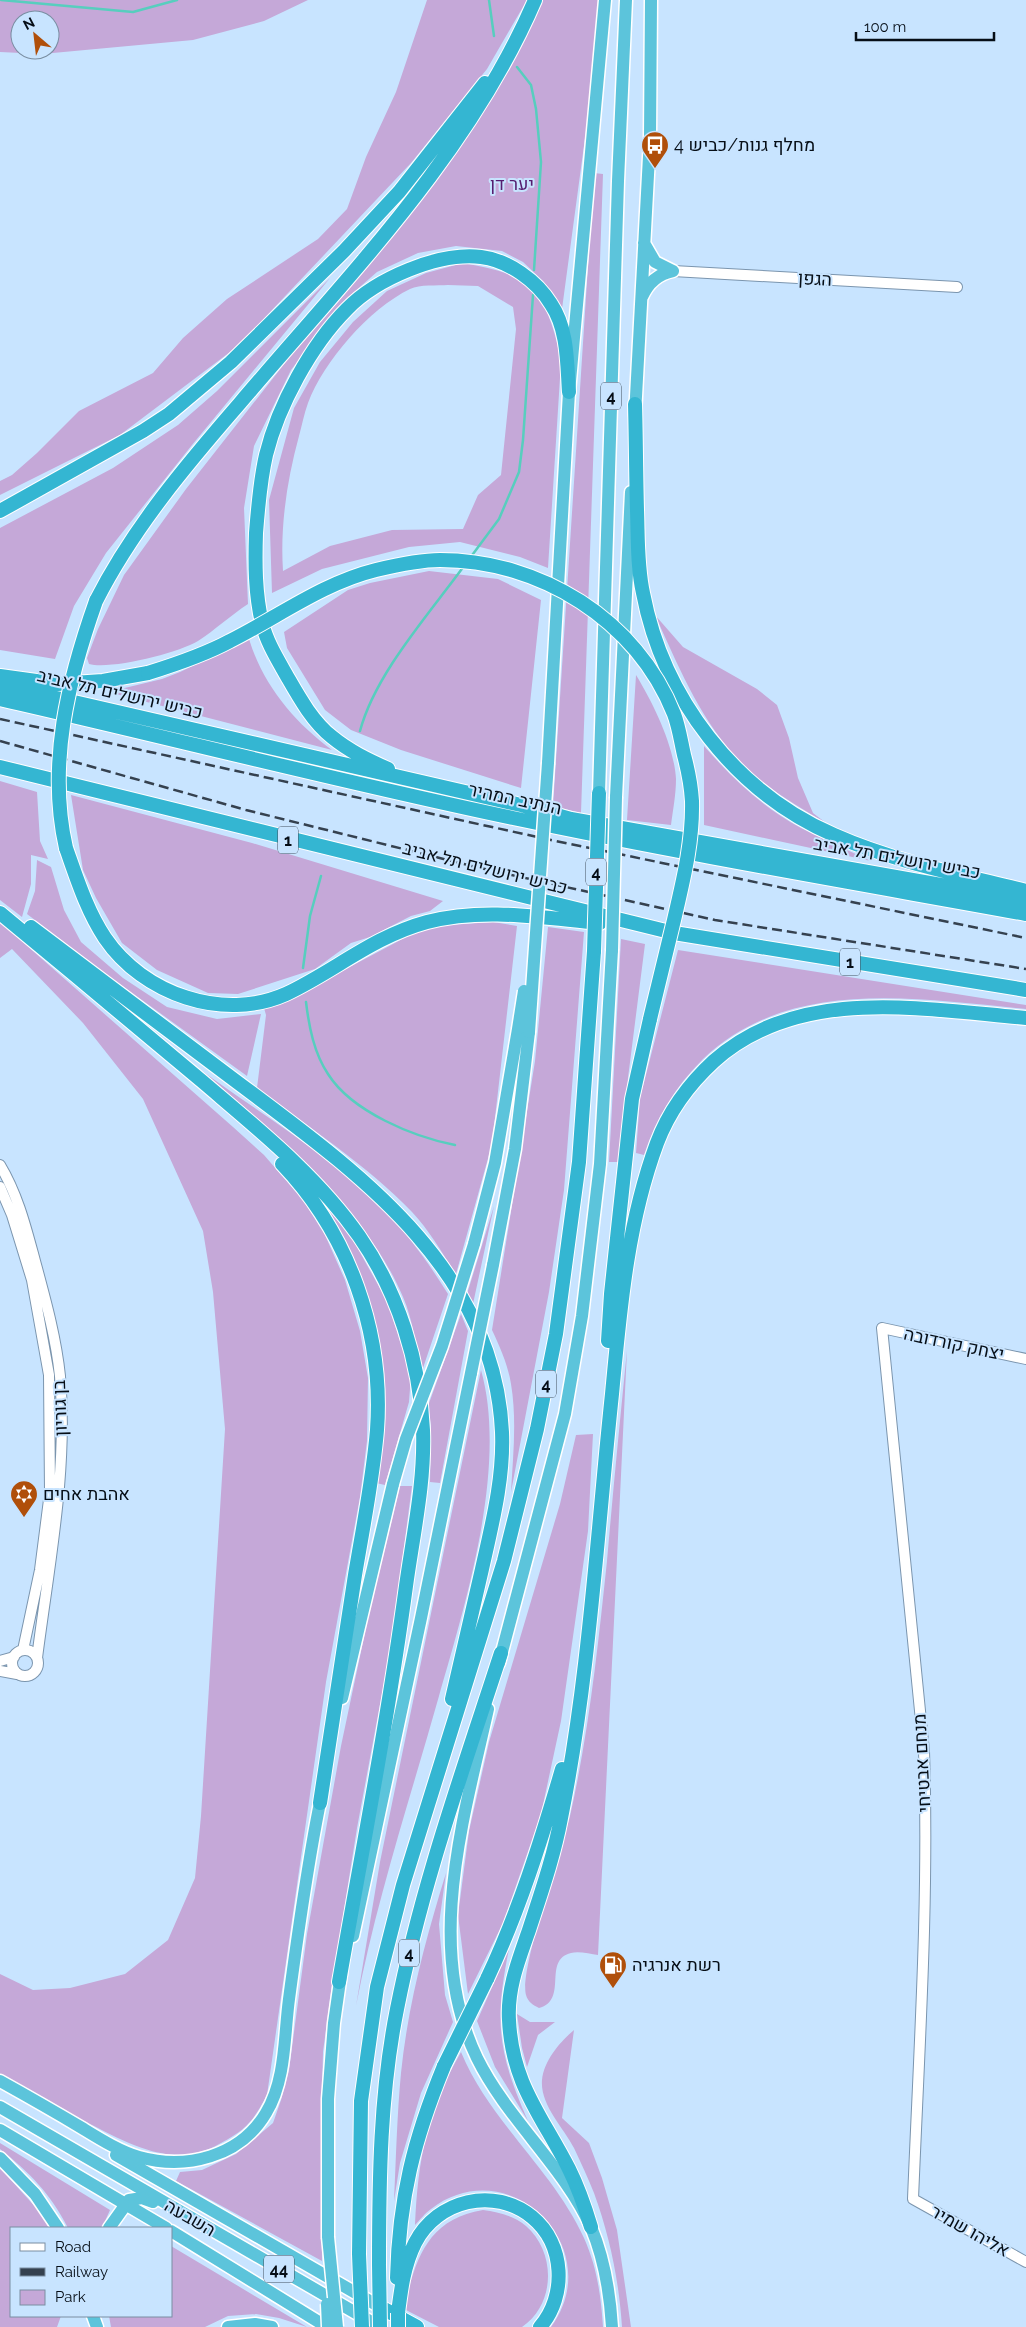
<svg xmlns="http://www.w3.org/2000/svg" width="1026" height="2327" viewBox="0 0 1026 2327" font-family="Raleway,Heebo,sans-serif">
	<rect width="100%" height="100%" fill="#c8e4ff"/>
	<path fill="#c5a8d8" fill-rule="evenodd" d="M0,0H308L264,21L193,40L42,54L0,52ZM20,20H50V50H20Z
		M427,0H527L487,69L411,163L238,346L120,435L0,495V481L12,475L37,453L79,411L153,373L183,338L227,299L318,239L347,209L366,157L396,92Z
		M539,0H600L590,101L562,309L543,281L523,262L502,251L456,246L418,253L377,272L345,300L291,370L254,446L244,508L248,604C231,615 215,630 198,641C178,653 110,670 89,664L87,658L98,629L124,575L186,489L303,340L388,239Z
		M594,173L603,174L581,813L553,806Z
		M463,263C483,267 504,270 522,281C547,296 556,335 561,362L548,568L520,557L460,542L409,547L322,569L272,593L269,500L294,408L320,362L353,322L387,291L426,273ZM448,285L478,286L513,307L516,329L501,475L478,495L463,529L392,530L330,546L283,571C280,526 287,480 299,436C302,425 304,414 308,403C324,361 369,309 410,289C420,284 437,286 448,285Z
		M330,278L192,445L106,553L74,606L55,659L0,650V528L113,468L178,425L217,391Z
		M429,571L498,579L541,600L521,788L401,750L351,730L325,710L287,648L284,632L348,590L370,583Z
		M655,615L683,647L757,689L777,705L789,738L798,778L813,813L826,823C794,804 759,784 734,755C698,715 677,663 655,615Z
		M249,639C263,685 294,722 332,750L108,692L162,679L180,672Z
		M636,675C653,703 674,745 676,779C676,794 673,810 671,825L627,820Z
		M704,746C732,778 763,808 801,828C824,840 848,850 871,861L704,825Z
		M0,781L37,792L40,841L48,859L31,855V884L22,917L0,900Z
		M71,795L252,843L443,901L430,911L411,916L370,937L351,943L315,969L238,994L208,993L157,970L122,943L96,898L83,870Z
		M37,860L51,867L64,910L81,942L123,978L167,1007L217,1019L261,1014L247,1076L106,974L27,914L35,891Z
		M0,922L233,1127L264,1155L303,1200L325,1235L345,1280L360,1331L368,1378L367,1441L360,1497L326,1682L267,2095C253,2121 247,2129 221,2143C171,2172 125,2141 80,2119C53,2106 26,2094 0,2082V1974L33,1990L70,1988L125,1974L168,1940L195,1878L201,1816L225,1429L213,1292L203,1231L143,1099L83,1023L12,949L0,958Z
		M493,922L517,926L492,1144L456,1274C442,1253 429,1230 412,1212C367,1165 308,1127 257,1088L266,1015L264,1008L293,997L408,936L435,926Z
		M548,927L584,932L564,1190L549,1292L511,1492C513,1456 517,1420 511,1384C508,1365 500,1347 492,1330L535,1061Z
		M621,939L645,944L628,1078L620,1162H609Z
		M678,950L1026,1005V1009C917,999 790,976 703,1059C675,1087 656,1118 644,1155L636,1153L640,1098Z
		M202,1071C264,1116 333,1157 386,1212C410,1237 430,1265 448,1294L422,1371C416,1347 413,1320 403,1297C362,1202 277,1139 202,1071Z
		M494,1206L473,1304L467,1294Z
		M329,1210L352,1238L387,1301L411,1375L409,1402L385,1485L376,1483C380,1450 386,1416 384,1383C381,1319 360,1265 329,1210Z
		M461,1314L468,1331L440,1483L430,1482L431,1426L428,1406Z
		M627,1350L598,1955C590,1954 579,1951 571,1953C542,1960 569,2000 539,2008C533,2005 528,2002 526,1995C519,1971 562,1848 570,1816C589,1732 598,1646 607,1561C613,1491 620,1420 627,1350Z
		M481,1370C508,1466 466,1602 439,1696C410,1799 376,1901 356,2006L380,1862Z
		M593,1434L588,1531L561,1721L541,1814L503,1923L468,1994L458,1915L469,1831L489,1742L560,1504L576,1435Z
		M400,1486H412L391,1645L357,1828L332,1985L323,2052L321,2138L322,2261L176,2181L180,2172L202,2170L236,2154L273,2123L281,2100L289,2070L307,1934L341,1746L367,1623Z
		M446,1873L439,1924L445,1995L453,2022L421,2093L400,2163L394,2201C396,2159 397,2115 401,2073C408,2004 426,1938 446,1873Z
		M509,1949C494,2022 498,2053 528,2121L495,2067L477,2021Z
		M517,2014L530,2022H555L538,2035L527,2067L522,2048Z
		M574,2030L562,2118L589,2143L602,2178L617,2230L631,2327H622C619,2281 610,2237 594,2193C588,2178 581,2163 574,2148C563,2127 540,2105 542,2080C544,2060 560,2042 574,2030Z
		M461,2052C490,2122 553,2170 584,2238C597,2267 601,2296 603,2327H551C609,2248 509,2149 431,2209C425,2213 420,2220 415,2225C418,2158 427,2111 461,2052Z
		M0,2143L110,2210L102,2228H68C50,2193 30,2173 0,2149Z
		M0,2168L40,2212L49,2228H11V2316H61L57,2327H0Z
		M483,2210C499,2212 514,2216 526,2226C556,2252 556,2304 522,2327H439L404,2309C415,2260 427,2219 483,2210Z
		M171,2246L307,2327L279,2318L256,2314L228,2316L205,2327H111L109,2316H171Z"/>
	<g fill="none" stroke-linecap="round" stroke-linejoin="round">
		<path stroke="#57cebe" stroke-width="2.5" d="M1,0L133,12L177,0
			M489,0L494,36
			M517,67L531,85L536,109L541,162L534,270
			M470,558L499,519L519,472L523,440L533,295
			M360,731C375,674 429,614 464,566
			M303,968L310,916L321,876
			M306,1002C309,1027 314,1053 328,1074C352,1112 414,1137 455,1145"/>
		<g stroke="#7b95ae" stroke-width="12">
			<path id="tertiary" d="M673,271L957,287
				M0,1165C18,1195 26,1228 35,1261C45,1298 56,1337 60,1376C68,1471 49,1564 37,1658
				M0,1187L12,1215L32,1280L49,1375L50,1492L40,1570L23,1650
				M1026,1359L882,1328L924,1751C929,1901 919,2050 913,2199L1026,2262
				M12 1663a13 13 0 1 1 26 0a13 13 0 1 1-26 0Z
				M0,1661L14,1657
				M0,1671L17,1674"/>
		</g>
		<g stroke="#fff" stroke-width="15">
			<path id="trunk" d="M644,243L655,262L673,271
				M642,297C648,283 658,274 673,271
				M635,415L650,138L651,0
				M548,763L569,392L605,0
				M599,793L618,181L626,0
				M616,797L631,492
				M474,1244L495,1163L518,1029
				M493,1265L515,1149L529,1032
				M499,1663L565,1414L582,1316L600,1164L612,950
				M342,1698L393,1484
				M488,1709C463,1821 424,1948 477,2058C507,2119 565,2168 591,2227C604,2258 610,2294 612,2327
				M353,1936L421,1618L471,1373
				M0,2081C27,2096 55,2112 82,2128C100,2139 119,2151 139,2157C186,2170 240,2157 266,2113C286,2080 284,2036 289,1999C298,1932 308,1859 322,1793
				M0,2107L380,2327
				M0,2130L166,2228
				M116,2155L387,2311
				M0,2158L35,2194L58,2228
				M109,2228L129,2200L142,2198L153,2202
				M171,2231L327,2327
				M328,2237V2099L334,2023L341,1974
				M93,2316L97,2327
				M228,2327L255,2324L272,2327"/>
		</g>
		<g stroke="#fff" stroke-width="16">
			<path id="motorway" d="M635,404C636,439 636,474 637,510C638,537 637,566 643,593C663,698 735,792 834,835C895,862 962,875 1026,891
				M0,511L143,431L169,414L231,362L344,251L399,192L485,83
				M96,601C133,528 187,464 240,403C347,277 469,154 535,0
				M0,676L58,684L103,681L148,673
				M0,685L521,805L571,819L1026,900
				M0,699C171,738 341,782 513,818C684,854 855,883 1026,914
				M0,767L674,933L1026,990
				M388,769C368,760 349,751 332,737C313,722 300,699 288,678C278,660 267,643 262,623C255,593 255,563 256,533C258,507 260,481 266,455C278,406 311,345 347,309C376,279 438,252 481,257C508,260 537,281 551,304C568,329 567,363 569,392
				M66,848C77,879 87,911 105,938C143,994 223,1022 286,994C335,971 372,937 427,922C484,907 543,918 600,923
				M0,913C68,969 135,1025 203,1082C258,1129 317,1176 359,1236C398,1292 420,1362 423,1430C425,1482 413,1535 406,1586C388,1719 362,1851 339,1982
				M31,927C97,977 163,1026 229,1076C350,1167 494,1264 502,1432C504,1478 492,1524 482,1569C472,1612 462,1656 452,1699
				M282,1164C349,1234 384,1333 377,1430C373,1478 363,1527 355,1575C344,1651 332,1727 320,1803
				M608,1341L611,1294L632,1099L650,1019
				M487,1979C519,1911 541,1841 562,1769
				M591,2227C585,2207 578,2187 569,2169C542,2116 512,2084 509,2020C507,1988 519,1959 529,1930C541,1893 554,1856 561,1818C589,1679 597,1535 612,1394C620,1310 627,1224 657,1143C669,1111 689,1084 714,1061C799,985 922,1009 1026,1018
				M359,2254L361,2101L377,1987L403,1885L504,1561L537,1429L556,1334L579,1162L594,951
				M379,2265C379,2180 380,2093 397,2009C421,1887 463,1770 501,1653
				M397,2278C399,2198 414,2139 444,2066
				M384,2309L417,2327
				M398,2313C401,2289 404,2265 415,2243C437,2200 494,2186 532,2217C565,2244 567,2296 540,2327"/>
		</g>
		<use href="#tertiary" stroke="#fff" stroke-width="10"/>
		<use href="#trunk" stroke="#5cc4db" stroke-width="12"/>
		<use href="#motorway" stroke="#34b6d2" stroke-width="14"/>
		<path stroke="#35414f" stroke-width="2.5" stroke-dasharray="10 5" stroke-linecap="butt" d="M0,719L551,840L1026,938
			M0,741L246,810L480,868L715,920L1026,969"/>
		<g stroke="#fff" stroke-width="15" stroke-linecap="butt">
			<path id="trunk-bridge" d="M612,950L616,797
				M518,1029L524,991
				M529,1032L548,763
				M471,1373L493,1265
				M393,1484L406,1439L442,1346L474,1244
				M328,2237L337,2327
				M327,2304L328,2327"/>
		</g>
		<g stroke="#fff" stroke-width="16" stroke-linecap="butt">
			<path id="motorway-bridge" d="M148,673C177,664 204,655 230,641C278,617 323,583 376,570C397,565 419,560 440,560C540,560 637,620 674,714C679,727 681,742 684,755C688,770 691,785 692,801C693,842 683,881 674,920C666,953 658,986 650,1019
				M66,848C47,765 68,680 96,601
				M594,951L599,793
				M444,2066L487,1979
				M359,2254L362,2327
				M379,2265L380,2327
				M398,2313V2327"/>
		</g>
		<use href="#trunk-bridge" stroke="#5cc4db" stroke-width="12"/>
		<use href="#motorway-bridge" stroke="#34b6d2" stroke-width="14"/>
	</g>
	<defs>
		<g id="bus-pin" transform="scale(1.4375)"><path d="M0 17L-7.5 6A9.5 9.5 0 1 1 7.5 6Z" fill="#b04f0a" stroke="#c8e4ff"/><path d="M-5-6H5V4H4V6H2V4H-2V6H-4V4H-5ZM-3.5-4V0h7V-4ZM-3.5 1.2v1.5H-2V1.2ZM2 1.2v1.5H3.5V1.2Z" fill="#fff"/></g>
		<g id="synagogue-pin" transform="scale(1.4375)"><path d="M0 17L-7.5 6A9.5 9.5 0 1 1 7.5 6Z" fill="#b04f0a" stroke="#c8e4ff"/><path d="M0-6.5L5.6 3.2H-5.6ZM0 6.5L5.6-3.2H-5.6Z" fill="#fff"/></g>
		<g id="fuel-pin" transform="scale(1.4375)"><path d="M0 17L-7.5 6A9.5 9.5 0 1 1 7.5 6Z" fill="#b04f0a" stroke="#c8e4ff"/><path d="M-5.5-6h7V0h2V4h1.3V-2.5L3-4.5l.8-.8L6-3V5H2.5V1h-1V6h-7ZM-4.2-4.7v3.2H.2V-4.7Z" fill="#fff"/></g>
	</defs>
	<g fill-rule="evenodd">
		<use href="#bus-pin" x="655" y="145"/>
		<use href="#synagogue-pin" x="24" y="1494"/>
		<use href="#fuel-pin" x="613" y="1965"/>
	</g>
	<g text-anchor="middle" stroke-width="4" stroke-linejoin="round" paint-order="stroke">
		<g fill="#c8e4ff" stroke="#404e5d" stroke-width="1">
			<rect x="601" y="382.5" width="20" height="27" rx="4"/>
			<rect x="278" y="826.5" width="20" height="27" rx="4"/>
			<rect x="586" y="858.5" width="20" height="27" rx="4"/>
			<rect x="840" y="948.5" width="20" height="27" rx="4"/>
			<rect x="536" y="1370.5" width="20" height="27" rx="4"/>
			<rect x="399" y="1939.5" width="20" height="27" rx="4"/>
			<rect x="264" y="2255.5" width="30" height="27" rx="4"/>
		</g>
		<g font-size="16" font-weight="bold" fill="#060e17">
			<text x="611" y="402">4</text>
			<text x="288" y="846">1</text>
			<text x="596" y="878">4</text>
			<text x="850" y="968">1</text>
			<text x="546" y="1390">4</text>
			<text x="409" y="1959">4</text>
			<text x="279" y="2275">44</text>
		</g>
		<g font-size="18" fill="#060e17" stroke="#c8e4ff" text-anchor="start">
			<text x="674" y="151">מחלף גנות/כביש 4</text>
			<text x="43" y="1500">אהבת אחים</text>
			<text x="632" y="1971">רשת אנרגיה</text>
		</g>
		<g font-size="18" fill="#551e70" stroke="#c8e4ff">
			<text x="512" y="190">יער דן</text>
		</g>
		<g font-size="18" fill="#060e17" stroke="#c8e4ff">
			<text transform="translate(815 279) rotate(3)" y="6">הגפן</text>
			<text transform="translate(120 694) rotate(13)" y="6">כביש ירושלים תל אביב</text>
			<text transform="translate(515 799) rotate(12)" y="6">הנתיב המהיר</text>
			<text transform="translate(897 858) rotate(10)" y="6">כביש ירושלים תל אביב</text>
			<text transform="translate(485 868) rotate(14)" y="6">כביש ירושלים תל אביב</text>
			<text transform="translate(954 1344) rotate(12)" y="6">יצחק קורדובה</text>
			<text transform="translate(60 1408) rotate(-92)" y="6">בן גוריון</text>
			<text transform="translate(922 1763) rotate(-93)" y="6">מנחם אבטיחי</text>
			<text transform="translate(190 2218) rotate(30)" y="6">השבעה</text>
			<text transform="translate(970 2231) rotate(29)" y="6">אליהו שמיר</text>
		</g>
	</g>
	<rect x="10" y="2227" width="162" height="90" fill="#c8e4ff" stroke="#7a8ea2"/>
	<rect x="20" y="2243" width="25" height="8" fill="#ffffff" stroke="#7a8ea2"/>
	<text x="55" y="2252" font-size="15" fill="#060e17">Road</text>
	<rect x="20" y="2268" width="25" height="8" fill="#35414f" stroke="#7a8ea2"/>
	<text x="55" y="2277" font-size="15" fill="#060e17">Railway</text>
	<rect x="20" y="2290" width="25" height="15" fill="#c5a8d8" stroke="#7a8ea2"/>
	<text x="55" y="2302" font-size="15" fill="#060e17">Park</text>
	<g transform="translate(35 35) rotate(332)"><circle r="24" fill="#c8e4ff" stroke="#7a8ea2"/>
	<path d="M0-4L9 19L0 12L-9 19Z" fill="#b04f0a"/>
	<text y="-8" font-size="14" font-weight="bold" text-anchor="middle" fill="#060e17">N</text>
	</g>
	<path d="M856 32v8h138v-8" fill="none" stroke="#060e17" stroke-width="2.5"/>
	<text x="864" y="32" font-size="15" fill="#060e17" stroke="#c8e4ff" stroke-width="4" paint-order="stroke">100 m</text>
</svg>
